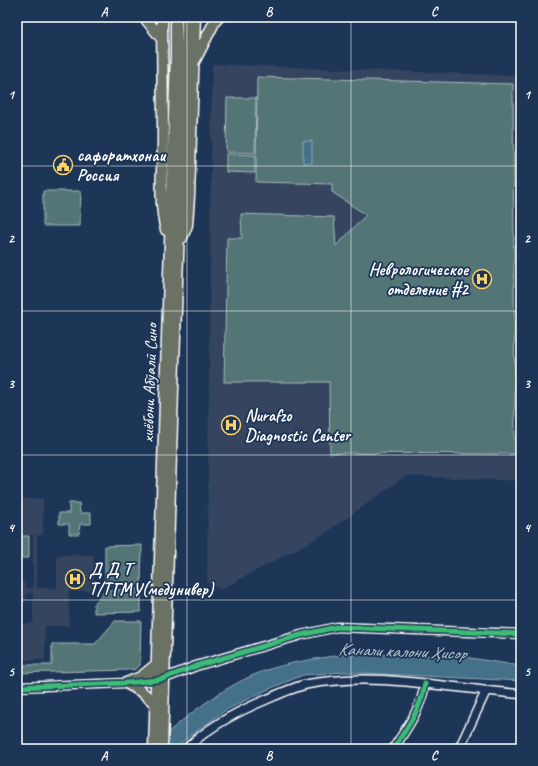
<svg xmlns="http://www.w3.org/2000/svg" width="538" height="766" viewBox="0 0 538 766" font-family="Caveat,sans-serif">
	<rect width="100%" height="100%" fill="#1d3557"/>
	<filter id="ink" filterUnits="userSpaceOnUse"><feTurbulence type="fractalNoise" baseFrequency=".025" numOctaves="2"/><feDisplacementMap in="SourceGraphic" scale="8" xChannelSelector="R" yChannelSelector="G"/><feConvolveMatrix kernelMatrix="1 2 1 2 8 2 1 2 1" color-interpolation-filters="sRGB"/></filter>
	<g filter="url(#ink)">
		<path fill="#34445f" d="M212,64L521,76V481L406,476L323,535L220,590L207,583Z
			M17,499H43V535H37V588H57V555H94V591H69V626H45V660H17V624L33,623V593H27L25,602L17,609V576L23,581L26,588H33V535H17Z"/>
		<path fill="#537576" stroke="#a9baba" d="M257,77L513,84L515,454L330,453L329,382H224L227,238H242L241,214L334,217L336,246L366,215L332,192V184L256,182Z
			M227,98H256L255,153L226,152Z
			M226,154L255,155V173L226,172Z
			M43,191H81L80,226H43Z
			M69,503H79L80,513H91V524H80L79,534H69V524H59V513H69Z
			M17,536H29V558H17Z
			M142,545L141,584H105V546Z
			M141,589V612L94,613V604L105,590Z
			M115,621H141L140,665L136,669L126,670L17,673V665H52V644H95Z"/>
		<path fill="#447089" stroke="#8fa9b8" d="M303,141H312V163H303Z
			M345,654L458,656L521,666V681L345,672L303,675L269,689L226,710L191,735L174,749H148C183,720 217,689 261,672C288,662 317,659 345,654Z"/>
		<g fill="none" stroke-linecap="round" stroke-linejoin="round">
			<g stroke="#fff" stroke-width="11">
				<path id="minor" d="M17,687L126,683L157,680L165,678L196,666L301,635L337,627L521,634
					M186,749C208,727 234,713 263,701C277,695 293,687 308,684C379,671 451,689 521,694
					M393,749C407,728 421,709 425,684
					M459,749L486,691"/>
			</g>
			<g stroke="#fff" stroke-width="13">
				<path id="major" d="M144,17L162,39
					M162,17C162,57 163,97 163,136C163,168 158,199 166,230
					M195,60L215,21L219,17
					M182,238L187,225L189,197L195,17
					M126,683L142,692L156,704
					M126,683L141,677L157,664
					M154,749L176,53V18
					M162,749L173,390L187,18"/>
			</g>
			<use href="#minor" stroke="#1d3557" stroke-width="8"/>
			<use href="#major" stroke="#6b7165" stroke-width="10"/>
			<g stroke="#1d3557" stroke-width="8">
				<path id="cycleway" d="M17,687L126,683L157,680L165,678L196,666L301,635L337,627L521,634
					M393,749C407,728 421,709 425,684"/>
			</g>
			<use href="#cycleway" stroke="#3abd76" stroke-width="5"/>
		</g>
	</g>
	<path fill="none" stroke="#fff" stroke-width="1" stroke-opacity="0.55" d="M187,17V749M351,17V749M17,166H521M17,311H521M17,455H521M17,600H521"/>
	<defs>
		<g id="civic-ring" transform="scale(1)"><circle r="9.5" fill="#1d3557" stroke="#ffd166" stroke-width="1.5"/><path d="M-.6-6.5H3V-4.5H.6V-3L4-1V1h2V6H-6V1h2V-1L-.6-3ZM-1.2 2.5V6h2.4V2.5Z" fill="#ffd166"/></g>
		<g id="hospital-ring" transform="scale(1)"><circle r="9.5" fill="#1d3557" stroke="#ffd166" stroke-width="1.5"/><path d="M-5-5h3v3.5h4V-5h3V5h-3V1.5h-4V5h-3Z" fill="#ffd166"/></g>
	</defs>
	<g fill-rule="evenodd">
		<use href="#civic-ring" x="63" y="165"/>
		<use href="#hospital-ring" x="482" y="279"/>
		<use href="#hospital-ring" x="231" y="425"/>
		<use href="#hospital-ring" x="75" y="579"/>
	</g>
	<g text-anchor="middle" stroke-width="3.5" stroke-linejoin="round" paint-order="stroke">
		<g font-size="17" font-weight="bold" fill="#fff" stroke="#1d3557" text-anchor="start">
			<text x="77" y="161">сафоратхонаи<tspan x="77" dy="20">Россия</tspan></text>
			<text x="468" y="275" text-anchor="end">Неврологическое<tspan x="468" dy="20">отделение #2</tspan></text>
			<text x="245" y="421">Nurafzo<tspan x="245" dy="20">Diagnostic Center</tspan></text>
			<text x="89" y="575">Д Д Т<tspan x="89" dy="20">Т/ТГМУ(медунивер)</tspan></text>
		</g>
		<g font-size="17" fill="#fff" stroke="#1d3557">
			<text transform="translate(149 383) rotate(-88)" y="6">хиёбони Абӯалӣ Сино</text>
		</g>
		<g font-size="18" font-style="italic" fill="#b4c6d0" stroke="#1d3557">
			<text transform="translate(402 651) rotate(2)" y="6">Канали калони Ҳисор</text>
		</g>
	</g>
	<rect width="538" height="766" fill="none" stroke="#1d3557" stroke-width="44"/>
	<rect x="22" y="22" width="494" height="722" fill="none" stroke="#fff" stroke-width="1.5"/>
	<g font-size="13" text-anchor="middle" font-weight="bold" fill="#fff">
		<text x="104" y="16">A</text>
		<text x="269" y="16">B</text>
		<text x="434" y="16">C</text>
		<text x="11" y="99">1</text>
		<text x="527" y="99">1</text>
		<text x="11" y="243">2</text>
		<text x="527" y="243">2</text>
		<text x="11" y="388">3</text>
		<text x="527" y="388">3</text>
		<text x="11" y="532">4</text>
		<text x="527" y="532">4</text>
		<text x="11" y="676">5</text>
		<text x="527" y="676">5</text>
		<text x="104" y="760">A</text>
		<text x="269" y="760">B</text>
		<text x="434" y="760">C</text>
	</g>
</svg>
